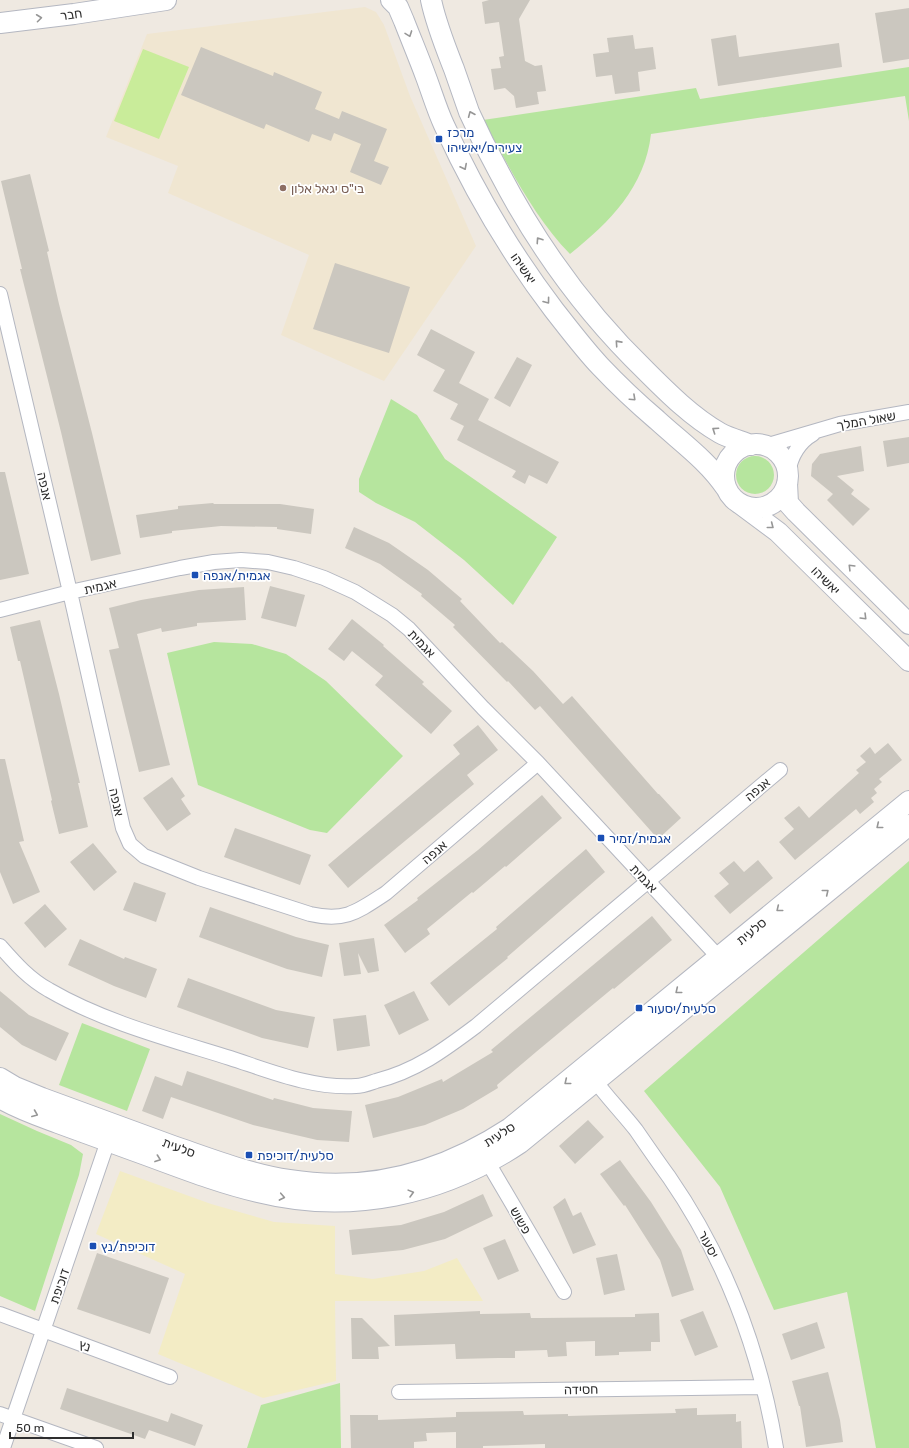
<svg xmlns="http://www.w3.org/2000/svg" width="909" height="1448" viewBox="0 0 909 1448" font-family="Rubik,'Noto Sans Hebrew',sans-serif">
	<rect width="100%" height="100%" fill="#efe9e1"/>
	<path fill="#f0e6d1" d="M365,7L376,12L384,25L410,96L476,246L384,381L281,335L309,255L168,193L178,166L106,137L147,34Z"/>
	<path fill="#b6e59e" d="M909,67V121L905,96L651,134C645,187 610,222 570,254C533,216 509,166 483,120L696,88L700,99Z
		M391,399L417,415L445,459L557,537L513,605L464,560L415,522L376,503L359,492V479Z
		M736 475a19 19 0 1 1 38 0a19 19 0 1 1-38 0Z
		M214,642L252,644L286,654L326,681L403,756L327,833L310,830L198,785L167,653Z
		M909,861V1448H876L847,1292L774,1310L720,1187L644,1091Z
		M82,1023L150,1049L127,1111L59,1085Z
		M0,1114L37,1131L71,1145L83,1154L79,1175L35,1311L0,1296Z
		M340,1383L341,1448H247L261,1405Z"/>
	<path fill="#f3ecc5" d="M120,1171L211,1204L274,1222L335,1226V1274L373,1279L424,1271L457,1258L483,1301H335L336,1381L263,1398L158,1354L185,1274L96,1234Z"/>
	<path fill="#c9ec9a" d="M143,49L189,67L159,139L114,121Z"/>
	<path fill="#cbc7bf" d="M489,0H530L519,19L525,61L535,66L542,65L546,91L537,92L539,104L516,108L514,96L505,88L494,90L491,69L501,68L499,57L504,56L499,22L485,24L482,2Z
		M909,8V59L883,63L875,13Z
		M633,35L635,49L653,47L656,69L638,72L640,91L615,94L612,75L596,77L593,54L609,52L607,38Z
		M736,35L739,57L839,43L842,67L718,86L711,39Z
		M201,47L273,76L274,72L322,92L315,109L339,119L342,111L387,129L374,161L389,167L381,185L350,172L361,144L334,133L331,141L312,134L309,142L266,124L264,129L181,95Z
		M30,174L49,251L47,252L59,304L92,433L121,554L91,561L61,432L20,269H22L1,181Z
		M335,263L410,287L389,353L313,329Z
		M431,329L475,352L459,383L489,399L478,420L559,462L547,484L529,475L525,484L512,477L516,471L457,440L464,426L450,419L458,404L433,391L445,370L417,355Z
		M517,357L532,365L510,407L494,398Z
		M909,437V463L887,467L883,441Z
		M861,446L864,471L837,476L854,490L851,494L870,509L853,526L827,500L833,494L811,476L812,464L820,454Z
		M0,472H5L29,574L0,580Z
		M213,503L214,504H280L314,509L311,534L277,529V527L221,526L172,531V533L140,538L136,515L178,509V506Z
		M354,527L389,543L428,570L462,599L460,601L500,643L502,642L533,671L563,704L572,696L658,794H659L681,818L658,839L540,706L535,710L508,681L507,682L453,627L455,625L421,596L422,594L380,564L345,548Z
		M270,586L305,595L296,627L261,618Z
		M244,587L246,620L197,623V626L162,632L161,628L137,634L170,765L139,772L109,650L119,648L109,608L141,600L199,590Z
		M352,619L384,645L383,646L424,682L422,684L452,711L431,734L375,685L383,676L352,651L344,661L328,649Z
		M40,620L59,694L80,783H78L88,827L59,834L51,801L52,800L20,661H18L10,627Z
		M478,725L498,750L467,775L474,784L348,888L328,865L460,754L453,745Z
		M888,743L902,760L879,779L882,782L874,789L877,793L871,798L874,802L860,814L856,809L795,860L779,842L794,829L784,818L799,806L809,818L859,773L856,770L866,762L860,756L870,747L875,754Z
		M0,759H5L14,798L24,841L19,842L40,892L13,904L0,872Z
		M172,777L185,796L181,799L191,814L167,831L143,798Z
		M542,795L562,818L506,867L505,866L473,893L472,892L427,929L430,934L405,953L384,925L418,900L417,898L478,850Z
		M235,828L311,855L300,885L224,857Z
		M93,843L117,872L94,891L70,862Z
		M586,849L605,872L507,957L508,958L449,1006L430,983L497,929L496,927Z
		M758,860L773,878L730,914L714,896L729,884L719,873L734,861L744,872Z
		M134,882L166,893L156,922L123,910Z
		M45,904L67,929L45,948L24,923Z
		M210,907L296,937L329,945L322,977L287,969L199,937Z
		M652,916L672,940L614,989L613,988L536,1052L497,1085L498,1088L463,1109L425,1125L373,1138L365,1105L398,1097L442,1079L443,1082L493,1052L491,1050Z
		M374,938L379,971L368,973L358,953L361,974L344,976L339,943Z
		M80,939L124,959L125,957L157,969L146,998L114,986L68,965Z
		M188,978L276,1010L315,1017L308,1048L262,1038L177,1007Z
		M0,991L29,1015L69,1033L56,1061L22,1045L0,1027Z
		M414,991L429,1020L399,1035L384,1005Z
		M366,1015L370,1046L337,1051L333,1019Z
		M187,1071L273,1100L274,1098L313,1108L352,1111L349,1142L317,1140L253,1125L171,1097L163,1119L142,1111L155,1076L182,1086Z
		M588,1120L604,1137L575,1164L559,1146Z
		M620,1160L651,1202L681,1250L694,1290L672,1297L660,1260L625,1205L624,1206L600,1174Z
		M483,1194L493,1216L445,1239L403,1250L352,1255L349,1230L401,1225L444,1212Z
		M565,1198L573,1216L581,1212L596,1245L573,1254L553,1207Z
		M505,1239L519,1271L498,1280L483,1248Z
		M97,1253L169,1278L150,1334L77,1309Z
		M617,1254L625,1290L604,1295L596,1258Z
		M480,1311V1314L530,1313L531,1318H541L635,1317V1314L659,1313L660,1342H651V1351L619,1352V1355L595,1356V1341L566,1342L567,1356L548,1357L547,1350L515,1351V1358H498L456,1359L455,1344L395,1346L394,1315Z
		M703,1311L718,1347L695,1356L680,1320Z
		M351,1318H362L390,1346L378,1347L379,1359H352Z
		M817,1322L825,1348L791,1360L782,1334Z
		M828,1372L840,1420L843,1442L806,1447L800,1406H799L792,1381Z
		M67,1388L168,1422L171,1413L203,1425L195,1446L149,1430L145,1439L60,1409Z
		M697,1408V1415L736,1414V1422L741,1421L742,1448H545V1444L483,1446V1448H456V1432L426,1433L427,1441L414,1442V1448H351L350,1415H378V1420L456,1417V1412L523,1411L524,1415L568,1414V1416L676,1413L675,1409Z"/>
	<g fill="none" stroke-linecap="round" stroke-linejoin="round">
		<g stroke="#b4b7c1" stroke-width="16">
			<path id="street" d="M0,294L70,592L123,828L130,844L144,856L199,878L310,914C345,922 357,912 386,893L538,763
				M765,446L840,424L909,412
				M788,472C791,457 799,442 813,434
				M0,610L70,592L180,568L214,562L241,560L268,562L294,568L324,578L355,592L392,615L409,629L483,708L538,763L724,963
				M0,946C15,963 29,979 49,990C104,1022 169,1039 230,1058C270,1071 313,1089 356,1086C363,1086 370,1083 376,1081C416,1071 444,1050 476,1026L780,770
				M590,1074C604,1094 621,1111 636,1130C647,1146 658,1162 669,1177C725,1258 760,1352 776,1448
				M483,1154L564,1292
				M0,1314L170,1377
				M399,1392L763,1387
				M0,1414L96,1448
				M3,1448L111,1132"/>
		</g>
		<g stroke="#b4b7c1" stroke-width="22">
			<path id="secondary" d="M391,0L398,7L404,21C411,39 419,58 426,77C432,93 437,110 444,125C474,191 510,252 554,310C569,329 584,349 600,366C618,385 637,403 657,420C681,442 708,461 726,488
				M431,0C436,24 445,46 454,69C459,83 464,98 469,112C478,132 488,152 499,172C537,245 586,313 646,371C668,393 692,417 720,433C729,438 741,441 751,445
				M0,23L74,14L166,0
				M724 476a32 32 0 1 1 64 0a32 32 0 1 1-64 0Z
				M787,483L788,503L796,512L909,624
				M739,503L778,532L909,661
				M0,1078L15,1087L42,1098C86,1114 130,1130 173,1146C211,1159 249,1174 289,1180C369,1193 443,1172 510,1128L909,801
				M0,1098C18,1109 39,1116 58,1123C83,1132 108,1141 132,1150C174,1165 215,1182 258,1192C351,1215 442,1195 520,1143L909,825"/>
		</g>
		<use href="#street" stroke="#fff" stroke-width="14"/>
		<use href="#secondary" stroke="#fff" stroke-width="20"/>
	</g>
	<defs><path id="oneway-chevron" d="M-2-3.5L2.5 0L-2 3.5" fill="none" stroke-width="1.6" stroke-linecap="round" stroke-linejoin="round"/></defs>
	<g stroke="#969696">
		<use href="#oneway-chevron" transform="translate(39 18) rotate(-7)"/>
		<use href="#oneway-chevron" transform="translate(409 34) rotate(70)"/>
		<use href="#oneway-chevron" transform="translate(471 114) rotate(-113)"/>
		<use href="#oneway-chevron" transform="translate(464 167) rotate(63)"/>
		<use href="#oneway-chevron" transform="translate(539 240) rotate(-124)"/>
		<use href="#oneway-chevron" transform="translate(547 301) rotate(53)"/>
		<use href="#oneway-chevron" transform="translate(618 343) rotate(-132)"/>
		<use href="#oneway-chevron" transform="translate(633 398) rotate(43)"/>
		<use href="#oneway-chevron" transform="translate(715 430) rotate(-146)"/>
		<use href="#oneway-chevron" transform="translate(771 526) rotate(38)"/>
		<use href="#oneway-chevron" transform="translate(851 567) rotate(-135)"/>
		<use href="#oneway-chevron" transform="translate(864 617) rotate(45)"/>
		<use href="#oneway-chevron" transform="translate(879 826) rotate(141)"/>
		<use href="#oneway-chevron" transform="translate(826 892) rotate(-39)"/>
		<use href="#oneway-chevron" transform="translate(779 909) rotate(141)"/>
		<use href="#oneway-chevron" transform="translate(678 991) rotate(141)"/>
		<use href="#oneway-chevron" transform="translate(567 1082) rotate(141)"/>
		<use href="#oneway-chevron" transform="translate(35 1114) rotate(22)"/>
		<use href="#oneway-chevron" transform="translate(158 1159) rotate(20)"/>
		<use href="#oneway-chevron" transform="translate(411 1193) rotate(-15)"/>
		<use href="#oneway-chevron" transform="translate(282 1197) rotate(11)"/>
	</g>
	<g fill="#1a4fb4" stroke="#fff" stroke-width="1.5">
		<rect x="435" y="135" width="8" height="8" rx="2"/>
		<rect x="191" y="571" width="8" height="8" rx="2"/>
		<rect x="597" y="834" width="8" height="8" rx="2"/>
		<rect x="635" y="1004" width="8" height="8" rx="2"/>
		<rect x="245" y="1151" width="8" height="8" rx="2"/>
		<rect x="89" y="1242" width="8" height="8" rx="2"/>
	</g>
	<circle fill="#8d6e63" stroke="#fff" stroke-width="1.5" cx="283" cy="188" r="4"/>
	<g text-anchor="middle" stroke-width="3.5" stroke-linejoin="round" paint-order="stroke">
		<g font-size="13" fill="#2e2e2e" stroke="#fff">
			<text transform="translate(71 14) rotate(-8)" y="5">חבר</text>
			<text transform="translate(524 268) rotate(55)" y="5">יאשיהו</text>
			<text transform="translate(866 420) rotate(-10)" y="5">שאול המלך</text>
			<text transform="translate(45 486) rotate(77)" y="5">אנפה</text>
			<text transform="translate(826 580) rotate(45)" y="5">יאשיהו</text>
			<text transform="translate(100 586) rotate(-13)" y="5">אגמית</text>
			<text transform="translate(422 643) rotate(46)" y="5">אגמית</text>
			<text transform="translate(757 789) rotate(-40)" y="5">אנפה</text>
			<text transform="translate(117 802) rotate(77)" y="5">אנפה</text>
			<text transform="translate(434 852) rotate(-41)" y="5">אנפה</text>
			<text transform="translate(644 878) rotate(47)" y="5">אגמית</text>
			<text transform="translate(751 931) rotate(-39)" y="5">סלעית</text>
			<text transform="translate(499 1134) rotate(-33)" y="5">סלעית</text>
			<text transform="translate(179 1147) rotate(20)" y="5">סלעית</text>
			<text transform="translate(521 1220) rotate(60)" y="5">פשוש</text>
			<text transform="translate(709 1244) rotate(62)" y="5">יסעור</text>
			<text transform="translate(59 1286) rotate(-71)" y="5">דוכיפת</text>
			<text transform="translate(85 1345) rotate(20)" y="5">נץ</text>
			<text transform="translate(581 1389) rotate(-1)" y="5">חסידה</text>
		</g>
		<g font-size="13" fill="#164399" stroke="#fff" text-anchor="start">
			<text x="447" y="137">מרכז<tspan x="447" dy="15">צעירים/יאשיהו</tspan></text>
			<text x="203" y="580">אגמית/אנפה</text>
			<text x="609" y="843">אגמית/זמיר</text>
			<text x="647" y="1013">סלעית/יסעור</text>
			<text x="257" y="1160">סלעית/דוכיפת</text>
			<text x="101" y="1251">דוכיפת/נץ</text>
		</g>
		<g font-size="13" fill="#785e54" stroke="#fff" text-anchor="start">
			<text x="291" y="193">בי"ס יגאל אלון</text>
		</g>
	</g>
	<path d="M10 1432v6h123v-6" fill="none" stroke="#2e2e2e" stroke-width="2"/>
	<text x="16" y="1432" font-size="12" fill="#2e2e2e" stroke="#ffffff" stroke-width="3" paint-order="stroke">50 m</text>
</svg>
